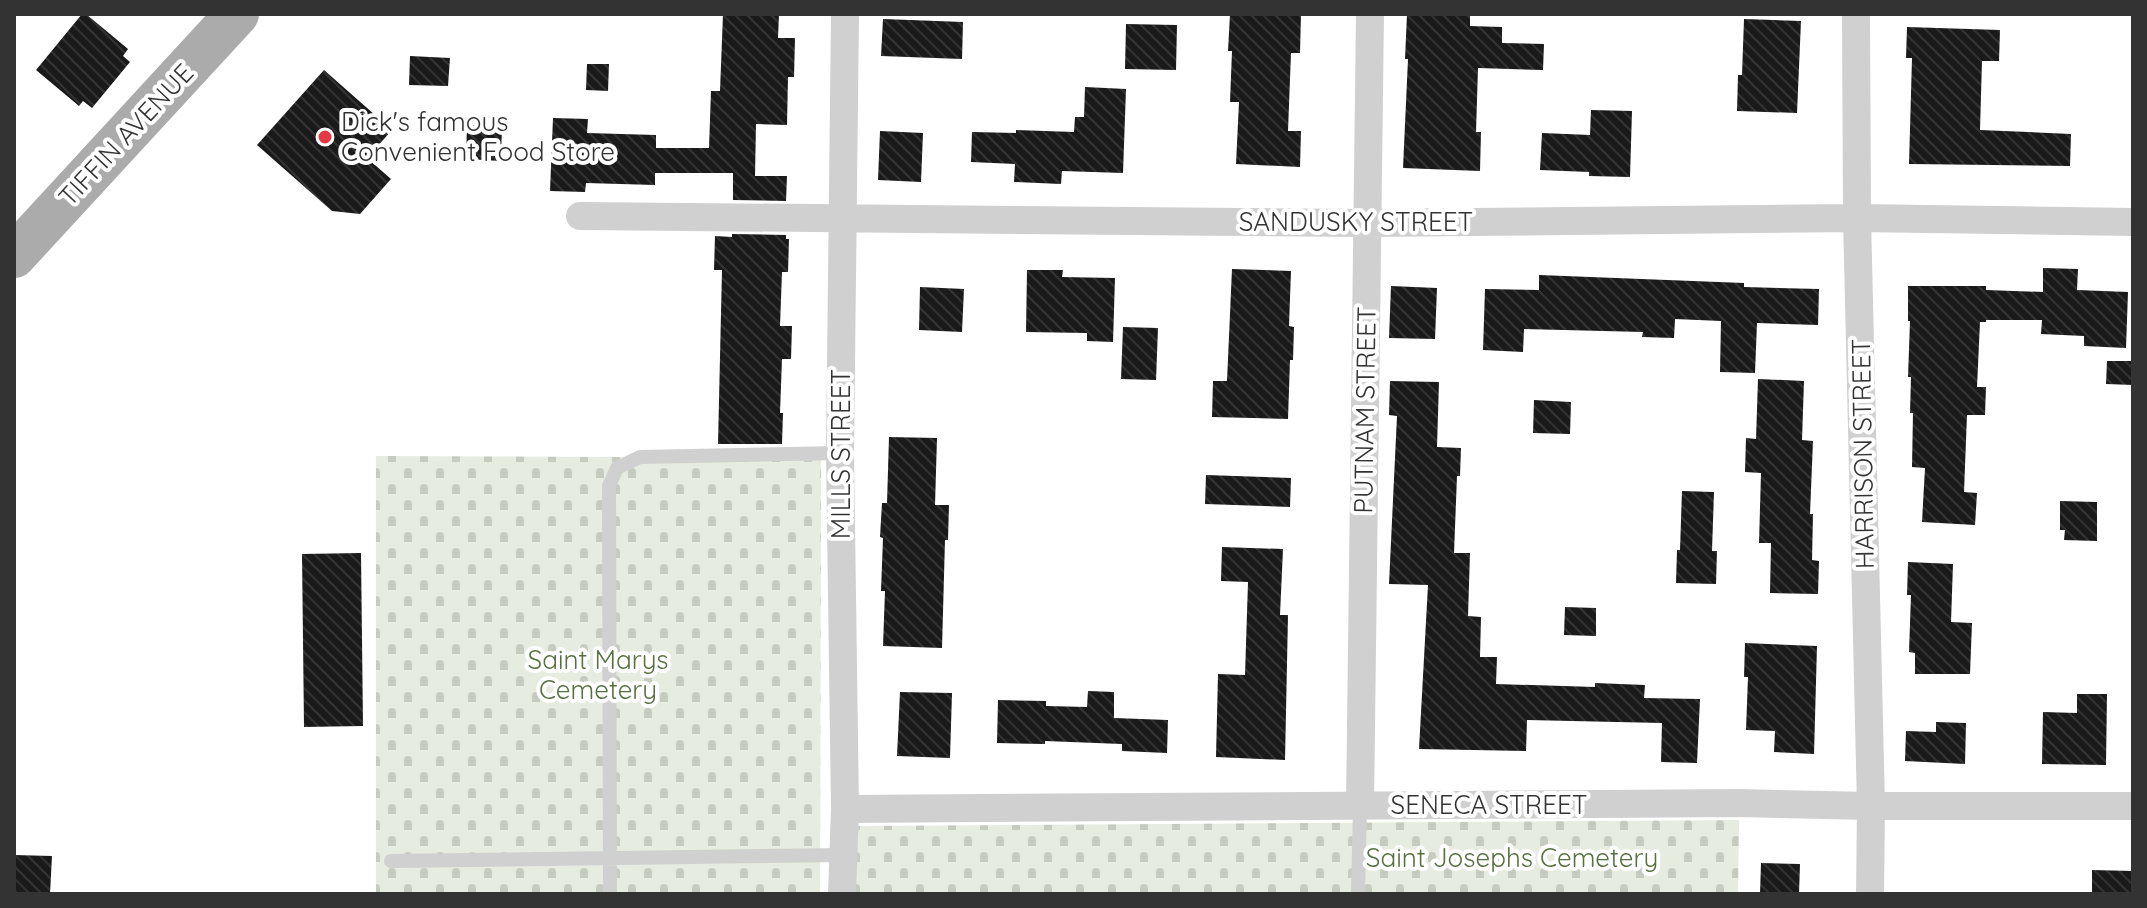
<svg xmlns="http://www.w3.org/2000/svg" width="2147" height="908" viewBox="0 0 2147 908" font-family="Quicksand,sans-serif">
	<defs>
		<pattern id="cemetery-stones" width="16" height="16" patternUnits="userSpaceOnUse" patternTransform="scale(2)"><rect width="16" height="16" fill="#e6ecdf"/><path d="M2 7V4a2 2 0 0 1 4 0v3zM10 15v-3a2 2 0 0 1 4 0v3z" fill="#c6cbc0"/></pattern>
		<pattern id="building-back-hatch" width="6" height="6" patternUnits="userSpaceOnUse" patternTransform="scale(2)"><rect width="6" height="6" fill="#1a1a1a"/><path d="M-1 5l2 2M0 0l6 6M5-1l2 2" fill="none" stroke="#333"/></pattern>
	</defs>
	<rect width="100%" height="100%" fill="#fff"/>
	<path fill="url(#cemetery-stones)" d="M376,456L821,458L820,894H376Z
		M1739,820L1738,894H856L855,826Z"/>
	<path fill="url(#building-back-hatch)" d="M82,14H86L128,49L123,56L130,62L92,108L83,101L79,106L36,70Z
		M723,14H779L778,38H795L794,77H788L787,125L756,124L755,176H787L786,201L733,200V173H655V185L586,183L585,192L550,191L553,118L588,119L587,133L656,135V148H709L711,91H720Z
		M1230,14H1301L1300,53H1291L1288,131H1301L1300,167L1236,164L1239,102H1230L1232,51H1228Z
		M1407,14H1470V26L1502,27V43L1544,44L1543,70L1478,68L1476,132H1481L1480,171L1403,168L1408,59H1405Z
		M883,19L963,22L962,59L881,56Z
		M1744,19L1801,21L1797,113L1737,111L1738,75H1742Z
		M1126,24L1177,25L1176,70L1125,69Z
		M1907,27L2000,30L1999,61H1982L1980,130L2071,134L2070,166L1909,164L1912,58H1906Z
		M410,56L450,58L448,86L409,85Z
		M587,64H609L608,91L586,90Z
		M324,70L392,130L367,158L391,179L360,214L332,211L257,145Z
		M1085,87L1126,89L1123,173L1062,171L1061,184L1014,182L1015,164L971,162L972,132L1016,133V130L1074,132L1075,117H1084Z
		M1591,110L1632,111L1630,177L1589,176V172L1540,170L1542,133L1590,135Z
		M467,125L502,126L501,161L466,159Z
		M880,131L923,133L921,182L878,180Z
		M732,234L786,235V239H789L788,272H782L780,326H792L791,359H782L780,413H783L782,444H718L722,270H714L715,236L732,237Z
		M2043,268L2078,269L2077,290L2128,292L2126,348L2084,346V336L2041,334L2042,320H1986V322H1980L1977,387H1986L1985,415H1967L1964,492L1977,493L1975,525L1922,522L1925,468L1912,467L1913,413H1910L1911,377H1908L1910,321H1908V286H1986V290L2043,292Z
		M1232,269L1291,271L1289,326L1294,327L1293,360H1290L1288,419L1212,417L1213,381H1227Z
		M1027,270H1063L1062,277L1115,278L1113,342L1087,341V333L1026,332Z
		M1539,275L1744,283V287L1819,289L1818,325L1757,323L1755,373L1720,372L1721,321L1675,319L1674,338L1642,337L1643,332L1524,329L1523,352L1483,350L1485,289L1539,290Z
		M1391,286L1437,288L1435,339L1389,338Z
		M920,287L964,289L962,332L919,330Z
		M1123,327L1158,328L1156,380L1121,379Z
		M2107,361H2133V385L2106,384Z
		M1758,379L1804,381L1802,440L1813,441L1810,514H1813L1812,560L1819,561L1818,594L1770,593L1771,543H1759L1761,473L1745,472L1746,438L1756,439Z
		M1390,381L1439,382L1437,447L1461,448L1460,476H1457L1454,553H1470L1468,616L1481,617L1480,657H1497L1496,684L1595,687V683L1645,685L1644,698L1700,699L1697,763L1661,762L1662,723L1527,720L1526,751L1419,749L1428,585L1389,584L1397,416L1389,415Z
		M1534,400L1571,402L1570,434L1533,433Z
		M889,437L937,438L935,505H949L948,540H945L942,648L883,646L885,591H881L883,538L880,537L882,503H887Z
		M1206,475L1291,478L1290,507L1205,504Z
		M1682,491L1714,492L1712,551H1717L1716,584L1676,583L1677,550H1680Z
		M2060,501L2097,502V541L2064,540L2065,530H2060Z
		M1222,547L1283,549L1280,615H1288L1285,760L1216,757L1218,674L1245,675L1248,582L1221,581Z
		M361,553L363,726L304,727L302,554Z
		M1908,562L1953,564L1951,622L1972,623L1970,674H1915V653L1909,652L1911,595H1907Z
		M1565,607L1596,608V636L1564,635Z
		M1745,643L1817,646L1814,754L1774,752L1775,731L1746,730L1748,677H1744Z
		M1088,691L1114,692V718L1168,720L1167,753L1122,751V744L1045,741V744L997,743L998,700L1046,701V706L1087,707Z
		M900,692L952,693L950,758L897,756Z
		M2077,694H2107L2106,765L2042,764L2043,712L2077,713Z
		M1936,722L1966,723L1965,764L1905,761L1906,731L1936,732Z
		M14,855L52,856L50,894H14Z
		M1761,863L1800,864L1799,894H1760Z
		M2092,870L2133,871V894H2092Z"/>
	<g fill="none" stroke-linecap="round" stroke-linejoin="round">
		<path stroke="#d0d0d0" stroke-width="14" d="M391,861L842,855
			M610,894L609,486L617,468L640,457L840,453
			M1358,894L1360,806"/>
		<path stroke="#d0d0d0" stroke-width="28" d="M1856,14L1857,218L1871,806L1870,894
			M580,216L1367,223L1857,218L2133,222
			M1360,806L1370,14
			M845,809L1739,803L1871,806H2133
			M842,894L845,809L840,453L845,14"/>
		<path stroke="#ababab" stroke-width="44" d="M14,256L237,14"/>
	</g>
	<circle fill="#e63946" stroke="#fff" stroke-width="3" cx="325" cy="137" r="8"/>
	<g text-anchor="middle" stroke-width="8" stroke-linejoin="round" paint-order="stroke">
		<g font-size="26" fill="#333" stroke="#fff" text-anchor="start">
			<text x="341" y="131">Dick's famous<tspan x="341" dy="30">Convenient Food Store</tspan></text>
		</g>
		<g font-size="26" fill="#333" stroke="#fff">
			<text transform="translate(126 135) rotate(-47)" y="9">TIFFIN AVENUE</text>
			<text x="1356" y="231">SANDUSKY STREET</text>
			<text transform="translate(1365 410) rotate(-89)" y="9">PUTNAM STREET</text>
			<text transform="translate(841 454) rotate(-90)" y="9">MILLS STREET</text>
			<text transform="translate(1863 454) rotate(-91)" y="9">HARRISON STREET</text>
			<text x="1489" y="814">SENECA STREET</text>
		</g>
		<g font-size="26" fill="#56703f" stroke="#fff">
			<text x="598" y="669">Saint Marys<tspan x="598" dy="30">Cemetery</tspan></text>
			<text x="1512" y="867">Saint Josephs Cemetery</text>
		</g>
	</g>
	<rect width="2147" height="908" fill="none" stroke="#333333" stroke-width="32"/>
</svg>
